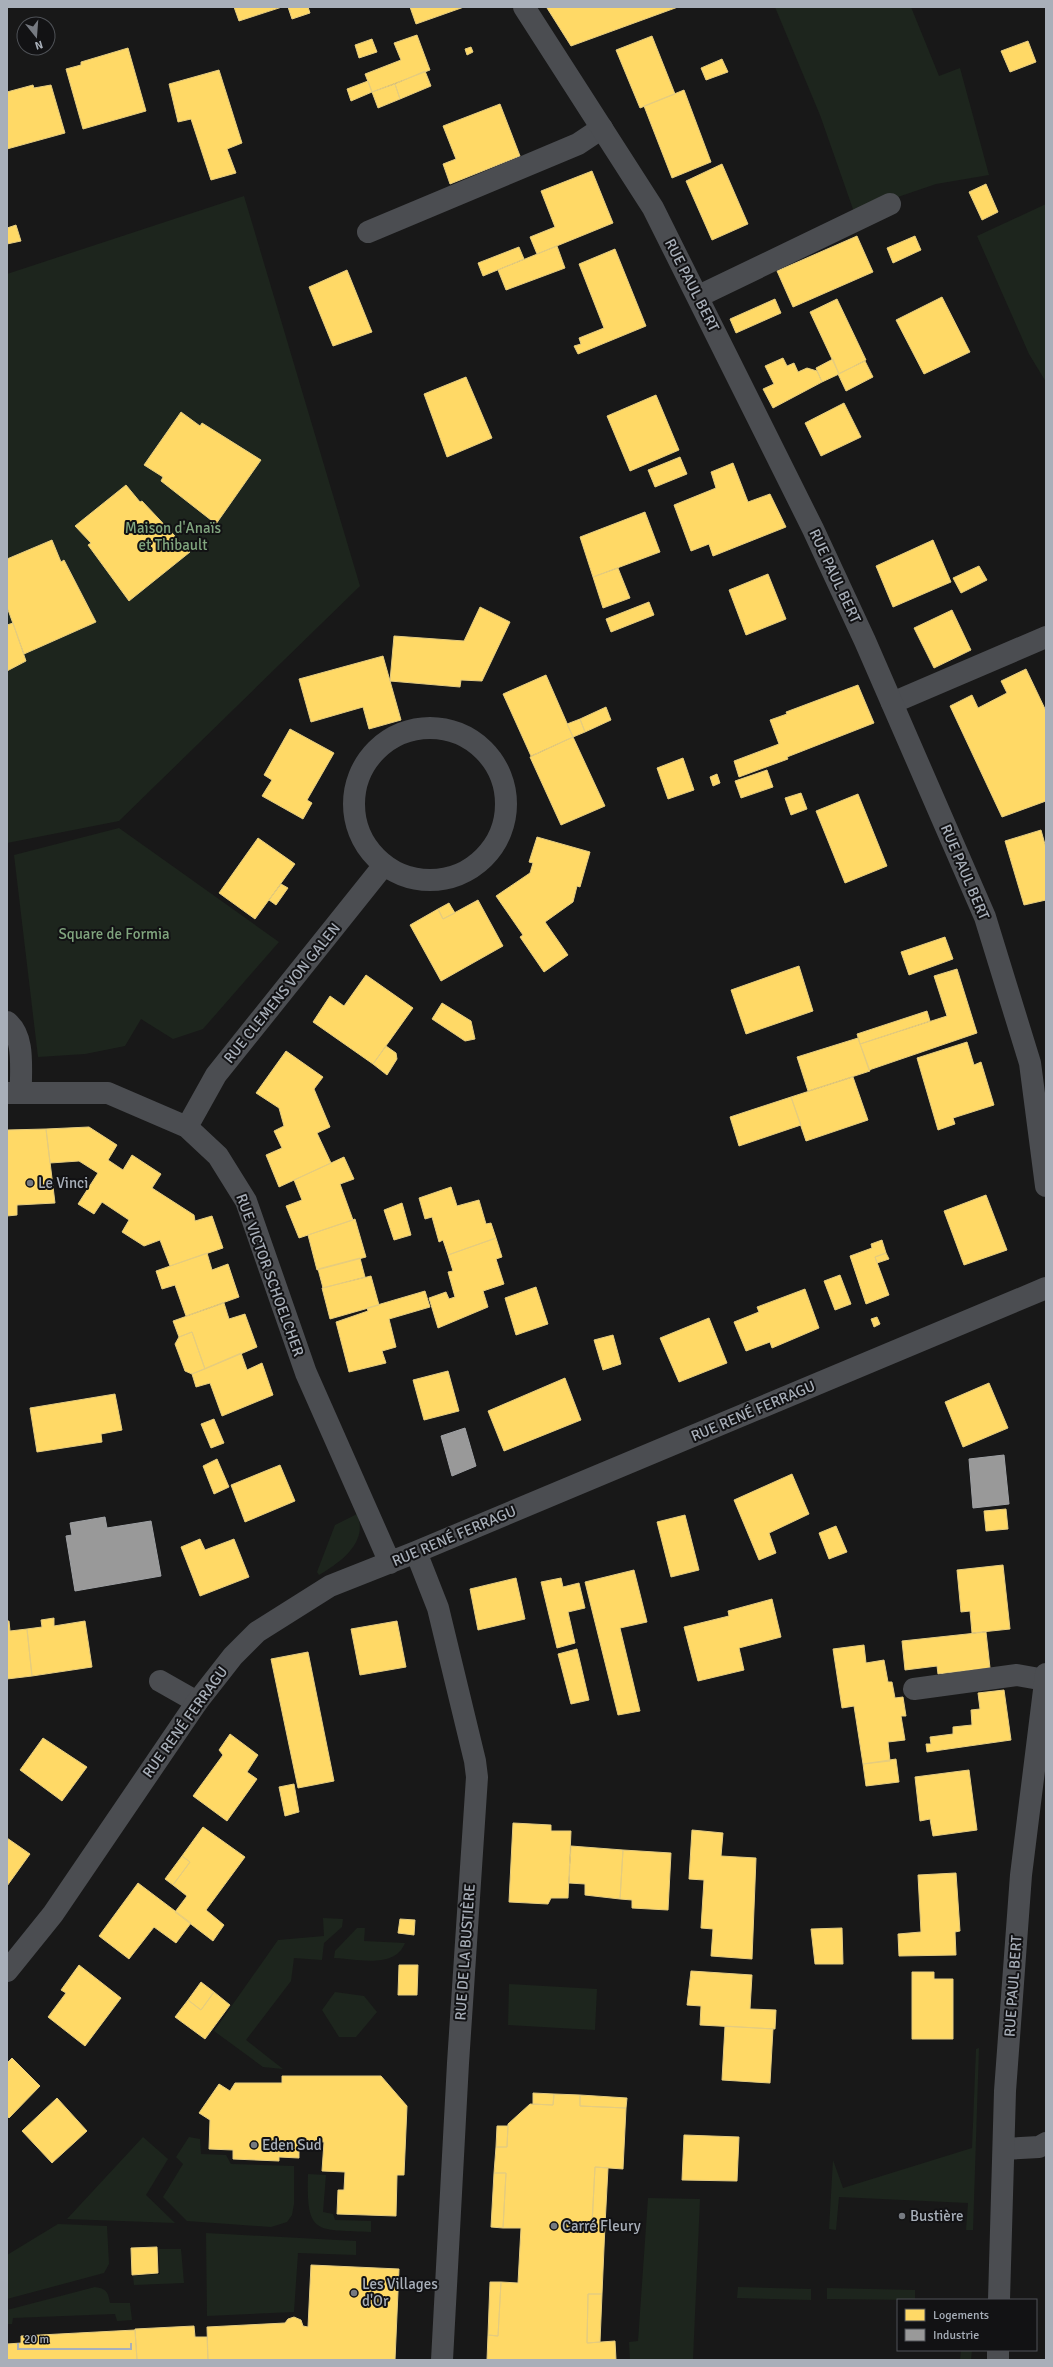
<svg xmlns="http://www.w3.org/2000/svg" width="1053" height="2367" viewBox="0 0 1053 2367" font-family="Signika,sans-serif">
	<rect width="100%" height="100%" fill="#181818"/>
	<path fill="#1d251d" d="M775,7H911L939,76L960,68L989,175L936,184L854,212L820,115Z
		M244,196L360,586L119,821L7,843V274Z
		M1046,204V382L1029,354L977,236Z
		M119,828L279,942L203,1029L173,1039L141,1019L125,1046L85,1054L38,1057L14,855Z
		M357,1514C369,1542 341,1562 319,1575L317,1572L335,1525Z
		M323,1918L343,1919L342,1927L324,1943L322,1960L294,1958L291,1981L246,2040L283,2069L263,2067L214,2031L278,1940L324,1936Z
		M357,1928H365L364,1941L405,1943C395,1969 357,1959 334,1958L335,1951Z
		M509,1984L597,1989L595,2030L508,2025Z
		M335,1992L364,1996L377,2012L356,2037H339L322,2010Z
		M979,2048L973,2230H966L968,2203L839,2197L836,2230L829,2229L833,2160L843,2188L972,2148L976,2049Z
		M143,2137L168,2159L146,2195L175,2223L67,2219Z
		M189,2137L200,2139L201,2154L226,2155L231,2164L294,2166V2204L292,2215L287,2222L271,2227L187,2221L163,2197L183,2164L176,2157Z
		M308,2174L326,2175L323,2212L333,2214L335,2220L371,2221V2232C316,2229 306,2236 308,2174Z
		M648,2198L700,2199L693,2360H630L629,2342L638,2341Z
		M58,2224L107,2226L109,2264L104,2273L7,2299V2255Z
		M206,2233L356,2241V2255L298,2253L294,2312L207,2316Z
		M159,2249H181L184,2283L134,2285L133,2276L160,2274Z
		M95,2287C107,2289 108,2292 110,2303H130L132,2320L117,2321L115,2314L13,2318L12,2324H7V2310Z
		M738,2287L811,2289V2300L737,2298Z
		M827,2288L915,2290V2300L827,2299Z
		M961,2350H972L971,2360H960Z"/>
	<path fill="#ffd966" stroke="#e5cc7f" d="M234,7H282L239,21Z
		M288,7H308L310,13L292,19Z
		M410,7H464L416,24Z
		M550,7H678L571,46L547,8Z
		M417,35L430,70L372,92L365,74L401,60L394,43Z
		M652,36L675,94L640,108L616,50Z
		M372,39L377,52L359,58L355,45Z
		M1028,41L1036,62L1010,72L1001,51Z
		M471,47L473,52L467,55L465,49Z
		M128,48L146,111L83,129L66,69L81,65V62Z
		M722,59L728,72L706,80L701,68Z
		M219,70L242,143L227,149L236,173L211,180L191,119L178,122L169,84Z
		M425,71L431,86L400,99L395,84Z
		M368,81L372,92L351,101L347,89Z
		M395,84L400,99L378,108L372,92Z
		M33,85L34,88L51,85L65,133L7,149V92Z
		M684,90L711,162L672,178L644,106Z
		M500,104L520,156L450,184L443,164L456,159L443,126Z
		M722,164L748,224L712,240L686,181Z
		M592,171L613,223L537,254L530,237L555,227L541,191Z
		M986,184L998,212L982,220L969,192Z
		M16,225L21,241L7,244V228Z
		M857,236L873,272L793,307L777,271Z
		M915,236L921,250L893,263L887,248Z
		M557,246L565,268L506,290L498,270Z
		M519,247L524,259L483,276L478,263Z
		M615,249L646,326L578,354L574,346L581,344L579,338L604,328L579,264Z
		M347,270L372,332L333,346L309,287Z
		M942,297L970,352L924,374L896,320Z
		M775,299L781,313L736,333L730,319Z
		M837,299L866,360L839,374L810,312Z
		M783,358L787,366L794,363L798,372L807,368L817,371L822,382L773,408L763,389L774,384L765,366Z
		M833,359L839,374L822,382L816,368Z
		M865,361L873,377L846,391L838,374Z
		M466,377L492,438L447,457L424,394Z
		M656,395L679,450L630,471L607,416Z
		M844,403L861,437L821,456L805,423Z
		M181,412L200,426L202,423L261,460L216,524L161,481L163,477L144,465Z
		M680,457L687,474L655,487L648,470Z
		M733,463L748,502L770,494L786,527L713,556L709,544L691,551L674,505L716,488L711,472Z
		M126,485L140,502L142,501L190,552L129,601L88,545L91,543L75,526Z
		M645,512L660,552L593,577L580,537Z
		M52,540L61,562L64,560L96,622L24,654L7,607V559Z
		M933,540L951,582L893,607L876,566Z
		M979,566L987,580L961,593L953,578Z
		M618,568L630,598L603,608L593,577Z
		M768,574L786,619L746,635L729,590Z
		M649,602L654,615L611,632L606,619Z
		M480,607L510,622L482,681L461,680L460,687L390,681L394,636L464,641Z
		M952,610L971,650L934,668L914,628Z
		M13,623L26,661L7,671V625Z
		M383,656L401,720L369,729L363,707L311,722L299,679Z
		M1026,669L1046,711V801L1002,817L950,706L972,695L978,708L1007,693L1001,681Z
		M546,675L573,737L531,756L503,694Z
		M858,685L874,723L787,757L788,759L739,777L734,761L779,744L770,720L787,714L786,712Z
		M606,707L611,720L585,732L580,719Z
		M580,719L585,732L573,737L567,724Z
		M290,729L334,753L307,800L312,803L303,819L262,796L272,780L264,775Z
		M573,737L605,806L561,825L530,757Z
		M683,758L694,790L668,799L657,768Z
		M767,770L773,787L741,798L735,781Z
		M717,774L720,783L713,786L710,777Z
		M801,793L807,809L791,815L785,798Z
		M858,794L887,866L845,883L816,811Z
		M1041,830L1046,848V900L1024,905L1005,841Z
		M537,837L590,852L580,887L577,886L573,902L545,922L568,955L544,972L520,937L523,935L496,896L530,873L533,863L529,862Z
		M258,838L295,864L255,919L219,893Z
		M281,884L288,888L276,905L269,900Z
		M478,900L503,946L441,981L410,925L438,909L443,919Z
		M449,903L455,913L443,919L438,909Z
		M945,937L953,959L909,975L901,952Z
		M799,966L813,1011L746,1034L731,990Z
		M957,969L977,1033L869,1070L860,1044L947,1016L934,976Z
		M366,975L413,1008L373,1064L313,1022L330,996L344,1006Z
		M442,1003L471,1021L475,1039L465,1041L432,1019Z
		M927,1011L930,1021L860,1044L857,1034Z
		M858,1038L870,1071L808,1091L797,1057Z
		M967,1042L974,1065L981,1062L994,1105L953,1118L955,1124L938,1130L917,1058Z
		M386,1046L396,1053L397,1059L387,1075L373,1064Z
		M286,1051L323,1077L314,1089L330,1127L317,1133L331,1163L279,1187L266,1155L282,1148L274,1131L284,1126L279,1108L256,1093Z
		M853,1077L868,1120L806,1141L791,1097Z
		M791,1097L801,1125L739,1146L730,1117Z
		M89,1127L117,1145L108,1160L123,1170L132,1155L161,1174L152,1188L194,1215L195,1221L212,1216L223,1248L170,1266L160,1240L144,1246L122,1232L129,1220L102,1202L94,1214L78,1204L98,1173L79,1161L50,1163L46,1129Z
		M46,1129L55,1203L17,1205V1215L7,1216V1130Z
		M344,1157L354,1179L340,1184L353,1220L299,1238L286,1206L302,1200L294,1180Z
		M451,1187L457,1206L479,1200L486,1224L491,1223L496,1238L448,1255L443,1240L439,1242L432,1217L425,1219L419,1198Z
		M986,1195L1007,1250L964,1265L944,1211Z
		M402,1203L411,1235L394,1240L384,1210Z
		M355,1219L366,1257L317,1270L308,1235Z
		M496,1238L502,1257L496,1259L504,1284L483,1291L488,1307L438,1328L429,1298L446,1292L449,1299L455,1297L448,1272L453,1271L448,1255Z
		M882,1240L886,1253L875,1257L889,1295L866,1304L850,1256L872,1248L871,1244Z
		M207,1253L212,1270L228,1264L239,1297L186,1316L175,1285L162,1289L156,1271Z
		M886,1253L889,1259L877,1263L875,1257Z
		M360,1258L365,1277L323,1288L318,1269Z
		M840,1275L851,1304L835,1310L824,1281Z
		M371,1276L379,1305L330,1319L322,1288Z
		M536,1287L548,1324L516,1335L505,1298Z
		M805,1289L819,1328L772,1348L770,1342L746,1351L734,1322L759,1312L757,1307Z
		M425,1291L430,1307L389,1319L396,1347L382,1351L386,1363L349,1372L336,1322L368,1311L367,1308Z
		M224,1303L229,1319L245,1314L257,1347L205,1369L192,1332L179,1337L173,1321Z
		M877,1317L880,1324L874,1327L871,1319Z
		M709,1318L727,1363L679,1382L660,1338Z
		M192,1332L205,1369L192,1374L185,1371L175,1344L179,1337Z
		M613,1335L621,1364L603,1370L594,1340Z
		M241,1353L247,1370L262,1363L273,1395L222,1416L210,1383L196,1387L192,1374Z
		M448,1371L459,1411L424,1420L413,1380Z
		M565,1378L581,1420L504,1451L488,1411Z
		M989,1383L1008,1428L963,1447L945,1402Z
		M115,1394L122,1430L101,1434L102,1442L37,1452L30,1408Z
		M214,1419L224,1443L211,1448L201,1424Z
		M217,1459L229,1487L214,1494L203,1466Z
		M280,1465L295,1501L245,1522L231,1485Z
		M792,1474L809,1514L769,1533L776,1553L759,1560L734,1500Z
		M1006,1509L1008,1529L986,1531L984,1511Z
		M685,1515L699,1570L671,1577L657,1522Z
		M836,1526L847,1552L829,1559L819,1533Z
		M200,1539L205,1550L234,1539L249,1577L200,1596L181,1547Z
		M1003,1565L1010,1629L972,1633L970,1611L961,1612L957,1570Z
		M634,1570L647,1622L620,1628L640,1711L618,1715L585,1582Z
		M516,1578L525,1619L478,1630L470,1589Z
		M561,1578L563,1587L579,1583L585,1608L568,1612L575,1643L557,1648L541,1582Z
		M772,1599L781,1637L739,1648L744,1670L698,1681L684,1627L729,1616L728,1611Z
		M54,1618V1626L85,1621L92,1667L32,1676L27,1629L42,1627L41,1620Z
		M7,1621H9L10,1631L27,1629L32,1676L7,1679Z
		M397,1621L406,1667L360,1675L351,1629Z
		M986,1632L990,1668L938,1674L937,1666L905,1670L902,1641Z
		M864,1645L866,1663L884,1660L888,1682H892L895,1698L903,1697L906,1716H901L905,1740L888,1742L890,1761L863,1764L854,1706L842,1708L833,1649Z
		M577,1649L589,1700L571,1704L558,1654Z
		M308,1652L334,1781L298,1788L271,1659Z
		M1004,1690L1011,1740L927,1752L926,1744H931L930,1737L953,1734V1727L972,1725L971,1710L980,1709L978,1693Z
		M230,1734L258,1755L247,1772L257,1779L227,1821L193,1796L223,1755L219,1750Z
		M43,1738L87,1767L62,1801L20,1770Z
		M896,1759L899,1782L866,1786L863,1764Z
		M969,1770L977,1830L933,1836L930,1819L920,1821L915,1777Z
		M294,1784L299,1812L285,1816L279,1787Z
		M513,1823L551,1825V1831H571L568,1898H551L548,1904L509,1902Z
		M203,1827L245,1857L206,1910L224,1925L213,1941L175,1912L187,1896L173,1885L190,1862L182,1856Z
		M692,1830L723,1833L721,1856L756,1858L752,1959L711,1956L713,1929L701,1928L704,1880L689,1879Z
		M7,1838L30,1854L7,1886Z
		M571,1846L623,1850L620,1899L585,1895V1884L569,1883Z
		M623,1850L671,1853L668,1910L632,1908V1900L620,1899Z
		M182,1856L190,1862L173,1885L165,1879Z
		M956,1873L960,1931L955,1932L956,1955L899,1956L898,1934L921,1932L918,1875Z
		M138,1883L191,1923L176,1943L154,1927L129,1959L99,1936Z
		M400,1919L415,1920L414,1935L398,1933Z
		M842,1928L843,1964H815L811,1929Z
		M79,1965L121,1998L85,2046L48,2017L66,1993L61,1990Z
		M399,1965H418L417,1995H398Z
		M691,1971L752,1975L750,2009L776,2010L775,2029L700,2025L701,2006L687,2005Z
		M912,1972H934V1979H953V2039H912Z
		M201,1982L214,1992L201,2010L188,2000Z
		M214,1992L230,2005L205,2039L175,2017L188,2000L201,2010Z
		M725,2026L773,2029L770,2083L722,2080Z
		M12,2058L40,2086L9,2118L7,2116V2063Z
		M282,2076H381L407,2106L404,2175H397L396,2216L337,2214L338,2190H344L345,2172L322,2171L324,2142L299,2141V2158L279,2157V2161L233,2159V2150L209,2149L210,2120L199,2113L219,2084L230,2091L235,2083H282Z
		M533,2093L554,2094L553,2105L533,2104Z
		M554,2094L580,2095V2106L626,2108L623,2169L595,2167L592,2224L605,2225L602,2294H588L587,2343L615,2341L616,2360H487L488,2335L498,2336L501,2282L518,2283L521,2228H503L506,2173H494L496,2147H507L508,2124L530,2104L553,2105Z
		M580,2095L627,2098L626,2108L580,2106Z
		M57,2098L87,2131L52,2163L22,2131Z
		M497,2126H508L507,2147H496Z
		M684,2135L739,2137L737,2181L682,2180Z
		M595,2167L608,2168L605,2225L592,2224Z
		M494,2173H506L503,2228L491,2227Z
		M157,2247L158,2273L132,2275L131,2248Z
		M311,2265L399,2269L395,2360H208L207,2327L285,2323L288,2319L294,2317L301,2320L303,2326L308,2327Z
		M490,2282H501L498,2336L488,2335Z
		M588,2294H602L600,2342L587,2343Z
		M194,2326L195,2337H207L208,2360H137L135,2329Z
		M135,2330L137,2360H7V2344L21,2343V2336Z"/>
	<path fill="#999" stroke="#9ea0a3" d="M465,1428L476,1466L452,1476L441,1436Z
		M1004,1455L1009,1504L973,1508L969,1459Z
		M105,1517L107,1528L151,1521L161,1576L75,1591L66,1536L72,1535L70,1523Z"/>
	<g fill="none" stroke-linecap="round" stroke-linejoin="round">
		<path stroke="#4b4d51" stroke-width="22" d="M368,232L578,144L602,128
			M699,296L890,204
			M892,703L1046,637
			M7,1022C26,1037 20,1071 21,1093
			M160,1681L197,1702
			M914,1689L1017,1675L1045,1680
			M1004,2149L1039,2147L1046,2143"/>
		<path stroke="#4b4d51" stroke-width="22" d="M524,7L653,208L813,529L865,641L985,917L1030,1063L1046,1186
			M354 804a76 76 0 1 1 152 0a76 76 0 1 1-152 0Z
			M7,1093H108L187,1127L218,1156L246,1201L306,1373L390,1563
			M187,1127L216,1075L384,865
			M416,1552L438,1608L475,1761L477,1777L458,2063L442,2360
			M7,1971L53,1914L197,1702L233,1656L257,1632L330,1586L416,1552L1046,1288
			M999,2300L1005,2091L1021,1875L1046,1674
			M998,2360V2350"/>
	</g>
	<g fill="#767a81" stroke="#121214" stroke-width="1.5">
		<circle cx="30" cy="1183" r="4"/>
		<circle cx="254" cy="2145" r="4"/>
		<circle cx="902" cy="2216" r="4"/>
		<circle cx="554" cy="2226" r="4"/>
		<circle cx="354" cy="2293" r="4"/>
	</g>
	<g text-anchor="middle" stroke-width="4" stroke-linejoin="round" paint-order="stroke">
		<g font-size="15" fill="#a8afb9" stroke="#121214">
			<text transform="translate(692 285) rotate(63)" y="5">RUE PAUL BERT</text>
			<text transform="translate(835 576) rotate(65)" y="5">RUE PAUL BERT</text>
			<text transform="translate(965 872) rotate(67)" y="5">RUE PAUL BERT</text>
			<text transform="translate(282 993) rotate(-51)" y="5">RUE CLEMENS VON GALEN</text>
			<text transform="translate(270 1275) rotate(70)" y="5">RUE VICTOR SCHOELCHER</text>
			<text transform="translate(753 1411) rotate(-23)" y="5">RUE RENÉ FERRAGU</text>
			<text transform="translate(454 1536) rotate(-23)" y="5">RUE RENÉ FERRAGU</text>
			<text transform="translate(185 1722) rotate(-54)" y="5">RUE RENÉ FERRAGU</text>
			<text transform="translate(465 1952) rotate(-86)" y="5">RUE DE LA BUSTIÈRE</text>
			<text transform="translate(1013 1986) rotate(-86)" y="5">RUE PAUL BERT</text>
		</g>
		<g font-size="15" fill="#80a57e" stroke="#121214">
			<text x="173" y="533">Maison d'Anaïs<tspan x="173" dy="17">et Thibault</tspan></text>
			<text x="114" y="939">Square de Formia</text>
		</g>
		<g font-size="15" fill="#a8afb9" stroke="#121214" text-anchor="start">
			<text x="38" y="1188">Le Vinci</text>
			<text x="262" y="2150">Eden Sud</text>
			<text x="910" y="2221">Bustière</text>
			<text x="562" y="2231">Carré Fleury</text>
			<text x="362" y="2289">Les Villages<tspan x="362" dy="17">d'Or</tspan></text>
		</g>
	</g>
	<rect width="1053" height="2367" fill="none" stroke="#a8afb9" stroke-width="16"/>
	<rect x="897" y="2299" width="140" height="52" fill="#121214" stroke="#4e5156"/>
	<rect x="905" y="2309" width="20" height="12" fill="#ffd966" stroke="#4e5156"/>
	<text x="933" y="2319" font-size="12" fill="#a8afb9">Logements</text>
	<rect x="905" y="2329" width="20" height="12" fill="#999999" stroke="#4e5156"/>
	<text x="933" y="2339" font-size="12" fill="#a8afb9">Industrie</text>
	<g transform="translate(36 36) rotate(163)"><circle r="19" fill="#121214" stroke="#4e5156"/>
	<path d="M0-3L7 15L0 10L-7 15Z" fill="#767a81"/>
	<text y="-6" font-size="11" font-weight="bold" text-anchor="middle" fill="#a8afb9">N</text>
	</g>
	<path d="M18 2343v6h113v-6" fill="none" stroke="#a8afb9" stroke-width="2"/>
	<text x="24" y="2343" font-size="12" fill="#a8afb9" stroke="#121214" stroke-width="3" paint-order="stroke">20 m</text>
</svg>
